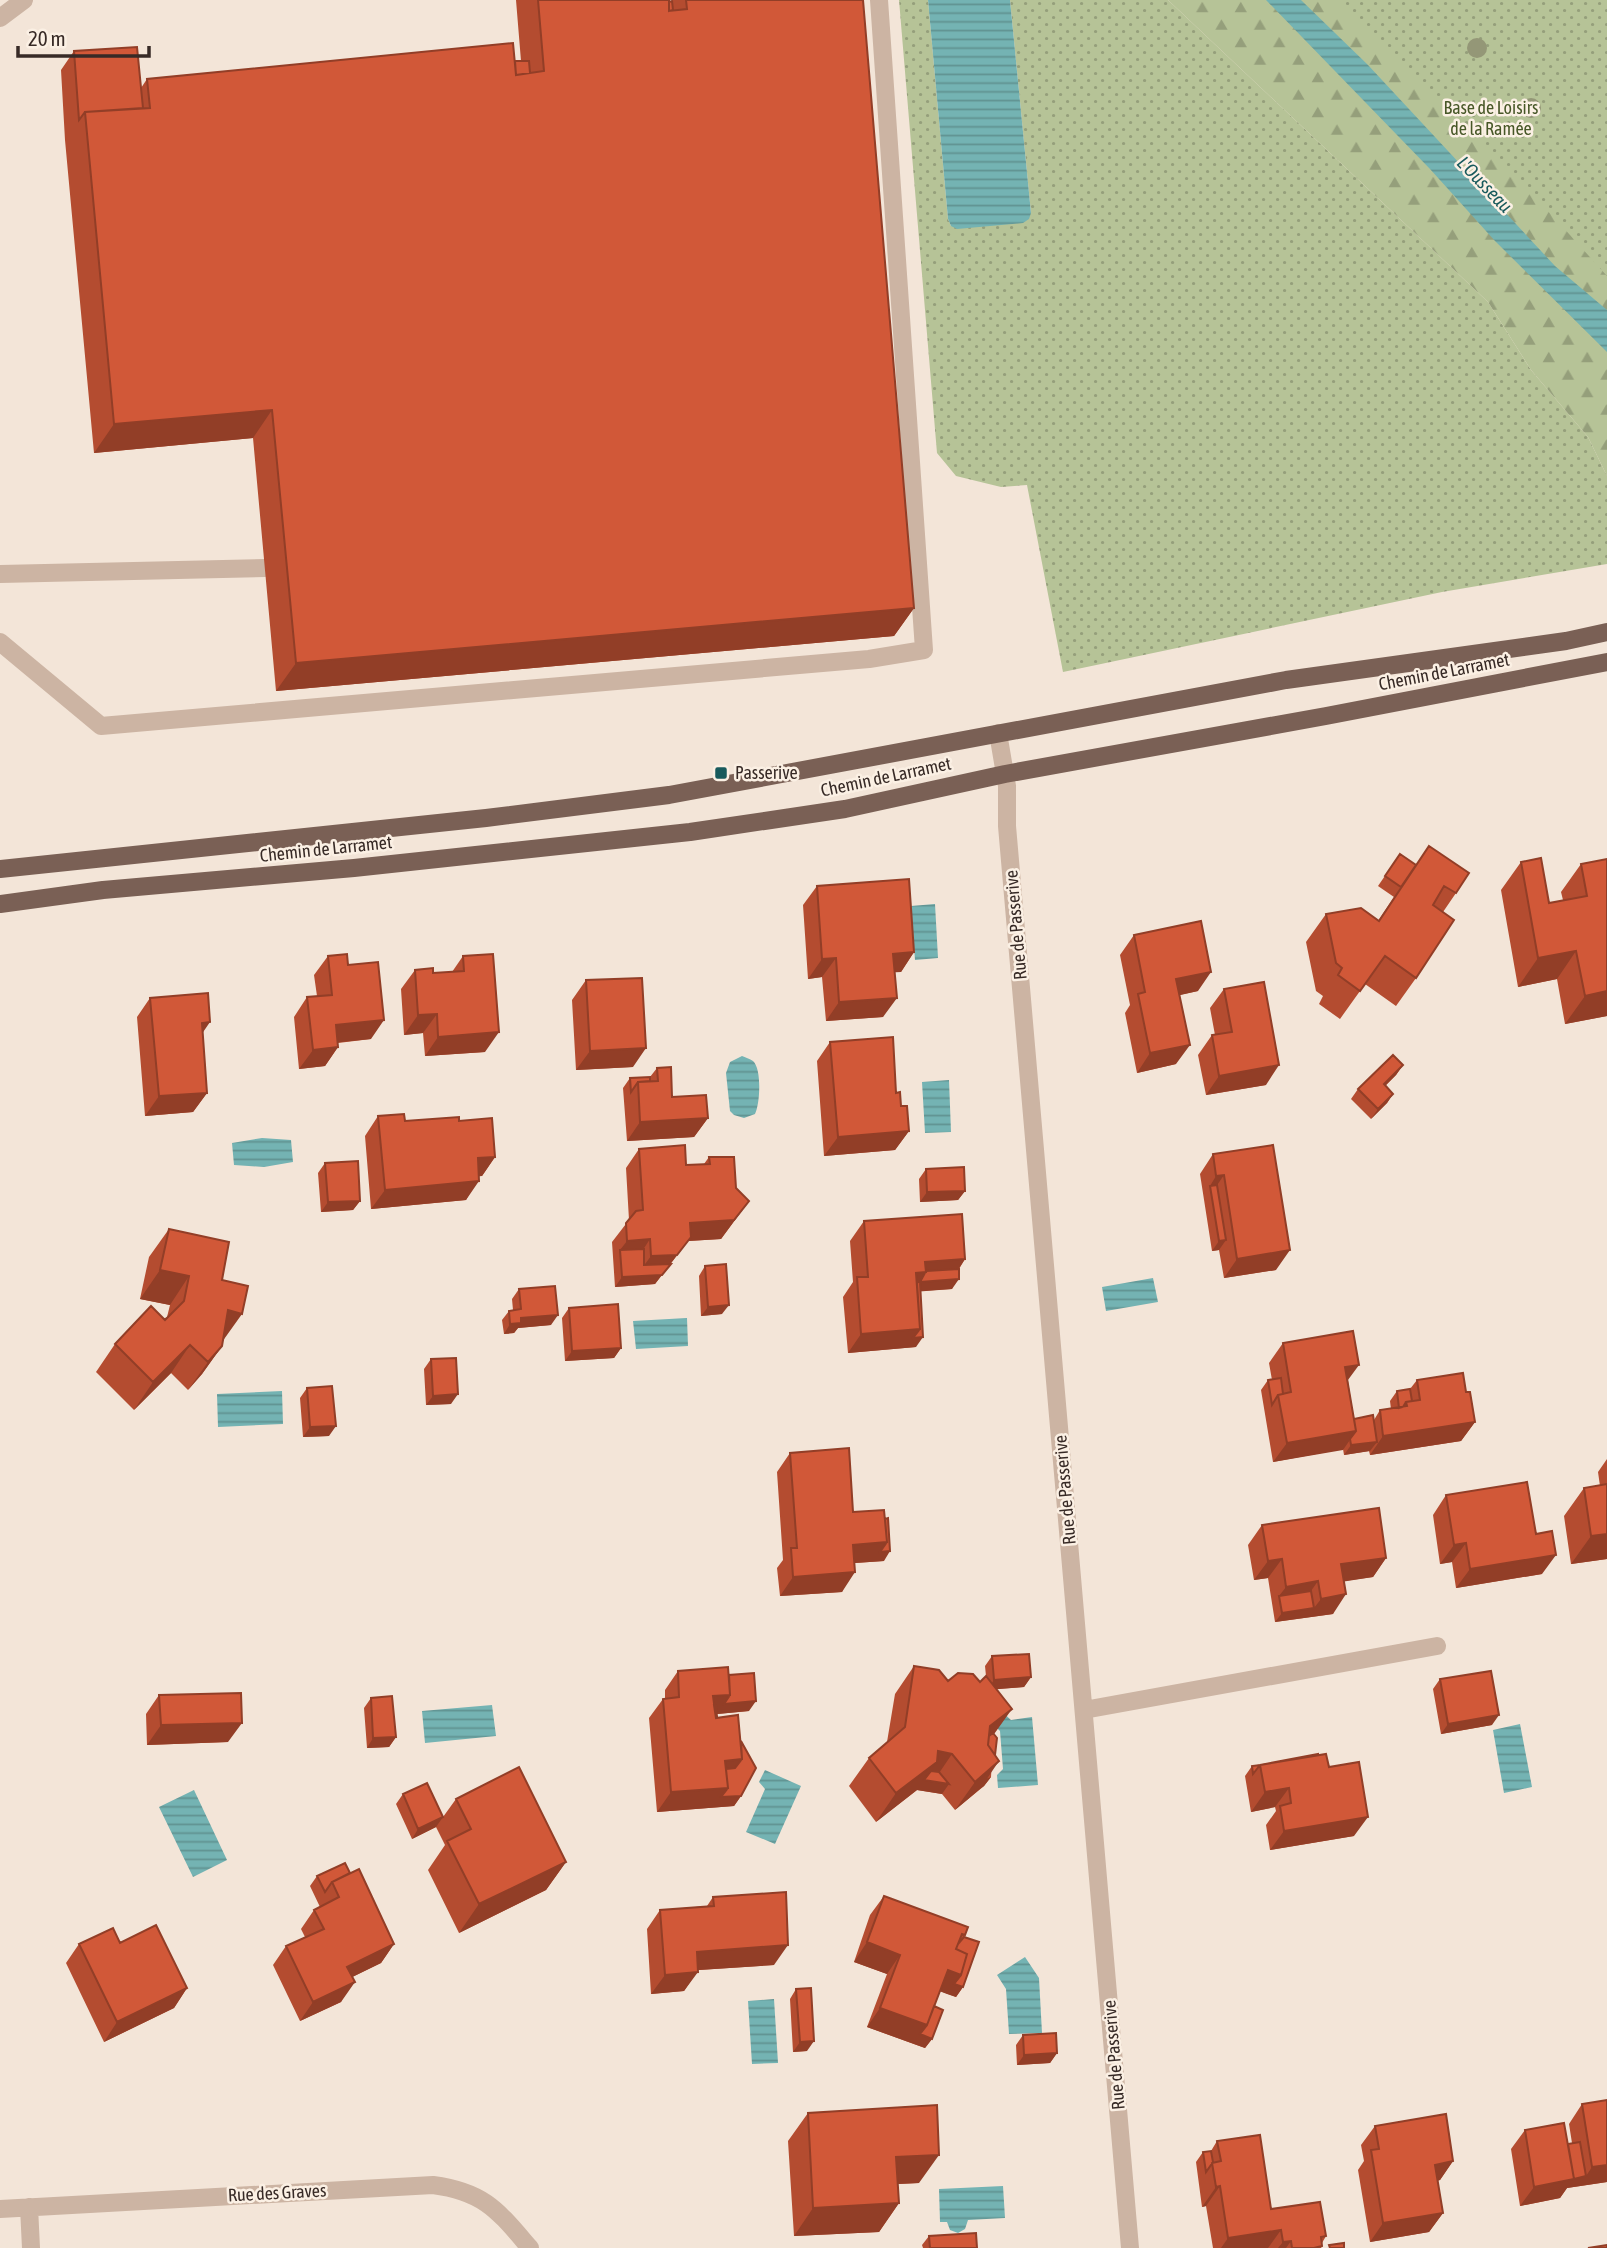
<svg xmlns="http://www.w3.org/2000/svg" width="1607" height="2248" viewBox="0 0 1607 2248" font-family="'Asap Condensed',sans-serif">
	<defs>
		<pattern id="grass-dots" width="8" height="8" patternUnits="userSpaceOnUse" patternTransform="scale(1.75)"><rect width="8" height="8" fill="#b6c397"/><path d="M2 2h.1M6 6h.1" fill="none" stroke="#959f7b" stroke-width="1.8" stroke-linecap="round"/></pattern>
		<pattern id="forest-firs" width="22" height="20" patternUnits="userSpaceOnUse" patternTransform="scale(1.75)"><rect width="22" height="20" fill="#b6c397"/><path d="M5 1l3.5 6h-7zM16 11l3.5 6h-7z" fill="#959f7b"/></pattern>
		<pattern id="water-rules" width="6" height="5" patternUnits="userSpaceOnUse" patternTransform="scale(1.75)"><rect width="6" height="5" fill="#74b3b3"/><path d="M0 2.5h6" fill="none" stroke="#609291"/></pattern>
	</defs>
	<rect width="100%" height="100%" fill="#f3e5d8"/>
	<path fill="url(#grass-dots)" d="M899,0H928L948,219L951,226L1031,213L1010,0H1168L1488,302L1531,370L1588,437L1607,476V564L1442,592L1063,672L1027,485L1001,487L956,476L937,453Z
		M1214,0H1607V402Z"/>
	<path fill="url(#forest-firs)" d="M1168,0H1334L1388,55L1551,214L1607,276V476L1588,437L1531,370L1488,302Z"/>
	<path fill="url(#water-rules)" d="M928,0H1010L1031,213L1029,219L1023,223L957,229L951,226L948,219Z
		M1266,0H1301L1368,65L1555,266L1607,310V352L1495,241L1430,169Z
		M935,904L938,958L915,960L911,906Z
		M742,1056C745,1057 750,1059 753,1061C762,1069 760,1104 755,1114L744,1118L734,1115L730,1111L726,1073L730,1062Z
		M949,1080L951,1132L925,1133L922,1082Z
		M262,1138L291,1140L293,1162L264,1167L234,1165L232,1143Z
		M1153,1278L1158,1302L1106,1311L1102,1287Z
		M687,1318L688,1346L636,1349L633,1321Z
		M282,1391L283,1424L218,1427L217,1394Z
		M492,1705L496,1736L425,1743L422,1711Z
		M999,1709L1011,1720L1032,1717L1038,1785L998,1788L997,1775L1003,1769L1000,1731L990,1721Z
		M1520,1724L1532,1787L1504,1793L1493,1730Z
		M765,1770L801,1786L775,1844L746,1832L765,1789L759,1782Z
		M194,1790L227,1860L193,1877L159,1807Z
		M1025,1957L1039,1978L1042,2033L1009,2034L1006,1989L997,1975Z
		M774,1999L778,2063L752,2064L748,2001Z
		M1003,2186L1005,2218L968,2220L965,2229L958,2233L950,2230L947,2222H940L939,2189Z"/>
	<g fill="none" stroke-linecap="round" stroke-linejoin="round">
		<path stroke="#ccb4a3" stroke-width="18" d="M0,18L24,0
			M0,574L265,568
			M0,642L101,726L869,659L924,650L879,0
			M998,733L1007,786V826L1130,2248
			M1084,1710L1437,1646
			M29,2207L31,2248
			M0,2209L433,2185C485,2192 498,2211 530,2248"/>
		<path stroke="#7a6055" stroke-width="18" d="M0,869L486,818L669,795L1286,680L1566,641L1607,632
			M0,904L103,890L354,868L690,832L845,809L1005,774L1326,716L1607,662"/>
	</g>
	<g fill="#949777">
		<circle cx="1477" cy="48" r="10"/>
		<circle cx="1531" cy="108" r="10"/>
	</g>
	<path fill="#b44c30" d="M516,0H669V2L672,1L673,0H863L914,608L894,636L276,691L253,438L94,453L65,140L61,70L74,51L141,88L147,79L521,61Z
		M1400,854L1456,893L1443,912L1416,978L1396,1006L1365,984L1340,1019L1319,1004L1323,996L1316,991L1306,942L1326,914L1378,921L1394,897L1378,886Z
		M1607,859V1016L1565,1024L1557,979L1518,987L1501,890L1521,862L1549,903L1563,900L1561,892L1581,864Z
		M817,886L914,952L901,972H895L883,1017L826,1021L822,977L808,979L803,905Z
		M1134,935L1198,991L1179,995L1176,1064L1137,1073L1125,1013L1130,1005L1120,955Z
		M328,956L348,965L371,1039L338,1043V1047L325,1066L299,1069L294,1017L307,997L317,996L314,975Z
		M463,956L485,1052L425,1056L423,1033L404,1035L401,989L415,970L433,973L452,972Z
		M586,980L633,1067L576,1070L572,1000Z
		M1224,989L1266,1085L1206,1095L1198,1055L1212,1035H1215L1210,1008Z
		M150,998L202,1033L207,1093L193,1112L145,1116L137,1017Z
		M830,1042L896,1093L909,1131L895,1150L824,1156L817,1061Z
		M1403,1065L1396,1075L1385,1086L1393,1094L1387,1103L1371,1119L1351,1099L1358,1089Z
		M657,1068L672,1097L708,1118L694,1137L627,1141L623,1088L630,1078L650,1077Z
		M378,1116L405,1121H459L495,1157L482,1176H479L466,1200L371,1209L365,1136Z
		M639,1149L686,1165L704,1164L709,1157L736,1188L749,1201L721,1239L688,1241L655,1284L615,1287L612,1242L629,1220L626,1168Z
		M1213,1154L1276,1270L1224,1278L1219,1250L1212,1251L1200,1174Z
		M325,1163L360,1201L353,1210L321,1212L318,1173Z
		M926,1169L965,1191L958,1200L920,1202L919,1179Z
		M864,1221L965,1259L959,1269L952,1289L920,1291L916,1347L848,1353L843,1297L853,1282L850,1241Z
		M169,1229L222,1280L223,1341L222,1346L202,1374L188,1390L171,1373L134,1410L96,1372L115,1344L167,1317L170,1305L140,1299L149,1257Z
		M705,1266L722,1314L701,1316L699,1276Z
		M519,1289L551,1325L518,1328L514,1333L504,1334L502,1320L509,1311L513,1310L512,1299Z
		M569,1308L621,1348L614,1358L565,1361L562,1318Z
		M1283,1343L1348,1381L1354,1419L1374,1420L1380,1410L1391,1409L1390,1401L1397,1391L1410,1389L1417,1380L1466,1392L1475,1422L1461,1441L1370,1455L1369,1451L1344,1455L1343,1449L1273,1462L1261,1390L1268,1380H1272L1269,1363Z
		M431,1359L451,1404L426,1405L424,1369Z
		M307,1388L329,1436L303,1437L300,1398Z
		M790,1453L853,1512L884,1561L855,1563L842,1592L780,1596L777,1568L783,1560L777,1472Z
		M1607,1459V1559L1571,1564L1564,1516L1584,1488L1600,1486L1598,1472Z
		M1446,1495L1536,1534L1542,1574L1456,1588L1452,1562L1440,1564L1433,1515Z
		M1262,1525L1386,1558L1373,1577L1344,1581L1333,1614L1275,1622L1268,1578L1254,1580L1248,1545Z
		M992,1656L1031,1677L1024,1687L996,1689L991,1777L984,1786L955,1810L942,1794L917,1790L876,1822L849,1786L869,1758L887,1742L895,1694L914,1666L948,1681L980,1682L986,1676L985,1666Z
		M678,1671L729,1675L749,1711L717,1714L741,1796L734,1806L657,1812L649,1718L663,1699H665V1690Z
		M1440,1679L1492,1725L1441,1734L1433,1689Z
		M159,1695L228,1742L147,1745L146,1714Z
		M371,1698L396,1737L389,1747L367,1748L364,1708Z
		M1318,1754L1329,1767L1354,1836L1270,1850L1266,1825L1276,1811L1275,1807L1251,1812L1245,1776L1252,1766Z
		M403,1794L443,1817L456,1799L566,1862L546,1890L459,1933L428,1870L445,1845L436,1827L412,1839L396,1804Z
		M350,1873L394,1944L381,1963L352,1977L341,2002L300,2021L273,1965L286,1946L305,1937L301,1929L314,1910L320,1907L310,1886L317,1876Z
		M884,1896L965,1935L964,1937L963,1987L956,1997L940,1991L934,2006L932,2039L925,2048L867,2027L887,1974L854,1962L870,1915Z
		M713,1897L774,1965L698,1970L684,1991L651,1994L647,1929L660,1910L707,1906Z
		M120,1943L187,1988L174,2008L104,2042L66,1963L79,1944Z
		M796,1989L807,2051L793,2052L790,1999Z
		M1023,2035L1057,2053L1050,2063L1017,2065L1016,2045Z
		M1582,2104L1607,2182L1567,2188L1560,2198L1520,2206L1511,2149L1525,2130L1568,2144L1572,2143L1569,2124Z
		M808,2113L919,2183L898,2184L899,2203L879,2232L794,2236L788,2141Z
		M1375,2126L1453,2161L1440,2180L1437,2181L1443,2213L1429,2232L1370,2242L1358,2170L1364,2161L1361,2145Z
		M1217,2141L1271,2209L1326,2236L1322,2243V2246L1321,2248H1213L1206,2206L1202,2207L1196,2162L1203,2152L1211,2151Z
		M929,2236L977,2248H923L922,2245Z"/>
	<path fill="#923e27" d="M272,410L253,438L94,453L114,424Z
		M914,608L894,636L276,691L296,663Z
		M1576,951L1557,979L1518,987L1538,958Z
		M914,952L901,972L880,973L893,954Z
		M836,958L822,977L808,979L822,959Z
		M1211,972L1198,991L1163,999L1176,979Z
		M1607,991V1016L1565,1024L1585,996Z
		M897,998L883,1017L826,1021L839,1002Z
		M437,1014L423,1033L404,1035L418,1015Z
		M384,1020L371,1039L322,1044L336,1025Z
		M210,1022L197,1041L202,1023Z
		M499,1032L485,1052L425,1056L438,1037Z
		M1190,1045L1176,1064L1137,1073L1150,1053Z
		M338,1047L325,1066L299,1069L313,1050Z
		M646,1048L633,1067L576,1070L590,1051Z
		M1279,1065L1266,1085L1206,1095L1219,1076Z
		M1403,1065L1396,1075L1377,1094L1384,1084Z
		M207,1093L193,1112L145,1116L159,1096Z
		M1393,1094L1387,1103L1371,1119L1378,1109Z
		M708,1118L694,1137L627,1141L640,1122Z
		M909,1131L895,1150L824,1156L838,1137Z
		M495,1157L482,1176L464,1178L478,1158Z
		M1224,1175L1211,1194L1210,1186L1216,1176Z
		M479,1181L466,1200L371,1209L385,1190Z
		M965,1191L958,1200L920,1202L927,1192Z
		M360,1201L353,1210L321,1212L328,1202Z
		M749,1201L721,1239L688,1241L655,1284L615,1287L622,1277L637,1275L651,1256L690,1223Z
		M650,1239L637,1259L620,1250L627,1241Z
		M1226,1240L1219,1250L1212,1251L1219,1241Z
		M1290,1250L1276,1270L1224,1278L1237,1259Z
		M965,1259L952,1279L920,1281L910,1292V1283L925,1262Z
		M160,1270L189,1276L170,1305L140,1299Z
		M959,1279L952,1289L913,1292L920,1282Z
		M729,1305L722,1314L701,1316L708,1307Z
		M228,1310L242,1314L222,1342Z
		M558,1315L551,1325L518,1328L514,1333L504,1334L510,1324L521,1318Z
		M920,1329L923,1337L916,1347L848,1353L861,1334Z
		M190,1345L171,1373L134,1410L153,1382Z
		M222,1346L202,1374L188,1390L208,1362Z
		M621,1348L614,1358L565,1361L572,1351Z
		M1359,1365L1345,1384V1367Z
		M458,1394L451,1404L426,1405L433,1396Z
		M1475,1422L1461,1441L1370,1455L1383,1436Z
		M336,1426L329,1436L303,1437L310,1427Z
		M1356,1431L1343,1450L1273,1462L1287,1443Z
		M1377,1442L1370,1451L1344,1455L1351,1445Z
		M1607,1534V1559L1571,1564L1591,1536Z
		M887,1542L890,1551L884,1561L840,1564L853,1545Z
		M1466,1543L1452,1562L1440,1564L1454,1545Z
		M1556,1555L1542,1574L1456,1588L1470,1569Z
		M1386,1558L1373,1577L1328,1584L1341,1564Z
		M1282,1559L1268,1578L1254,1580L1268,1561Z
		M855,1572L842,1592L780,1596L793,1577Z
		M1318,1581L1304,1601L1279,1596L1286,1587Z
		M1346,1594L1333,1614L1275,1622L1282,1613L1314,1608L1321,1599Z
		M1031,1677L1024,1687L987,1690L994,1680Z
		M730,1695L756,1701L749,1711L707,1715L713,1696Z
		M1012,1709L992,1737L977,1749L990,1726Z
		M1499,1715L1492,1725L1441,1734L1448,1724Z
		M242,1723L228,1742L147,1745L161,1725Z
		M396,1737L389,1747L367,1748L373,1738Z
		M938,1751L952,1754L933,1782L949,1784L942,1794L917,1790L876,1822L896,1793Z
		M742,1759L729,1778L720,1779L725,1761Z
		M999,1761L980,1789L955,1810L975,1782Z
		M991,1777L984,1786L980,1789L986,1779Z
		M728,1788L741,1796L734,1806L657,1812L671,1792Z
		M1289,1788L1275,1807L1251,1812L1265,1792Z
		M443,1817L436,1827L412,1839L418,1829Z
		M1368,1817L1354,1836L1270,1850L1284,1831Z
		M566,1862L546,1890L459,1933L479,1904Z
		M867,1942L900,1955L887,1974L854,1962Z
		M394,1944L381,1963L334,1986L347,1967Z
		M788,1945L774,1965L684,1971L697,1952Z
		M949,1959L961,1975L947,1994L934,1989Z
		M698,1972L684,1991L651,1994L665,1975Z
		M355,1982L341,2002L300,2021L313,2002Z
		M954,1984L963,1987L956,1997L947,1994Z
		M187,1988L174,2008L104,2042L117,2022Z
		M880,2008L927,2025L932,2039L925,2048L867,2027Z
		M814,2041L807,2051L793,2052L800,2042Z
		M1057,2053L1050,2063L1017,2065L1024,2055Z
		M939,2155L919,2183L876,2185L896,2157Z
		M1453,2161L1440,2180L1421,2184L1435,2165Z
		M1607,2165V2182L1567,2188L1560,2198L1520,2206L1534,2187L1586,2176L1592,2167Z
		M1220,2186L1206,2206L1202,2207L1216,2187Z
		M899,2203L879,2232L794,2236L813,2208Z
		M1443,2213L1429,2232L1370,2242L1383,2223Z
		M1281,2230L1268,2248H1221L1228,2238Z
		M1291,2241L1286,2248H1278L1283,2242Z"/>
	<path fill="#d15838" stroke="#923e27" stroke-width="2" d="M538,0H669V11L687,9L686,0H863L914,608L296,663L272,410L114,424L85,112L150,108L147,79L513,43L516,75L544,71Z
		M672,1L673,10L669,11V2Z
		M137,47L143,108L85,112L79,120L74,51Z
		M515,61H529L530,73L516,75Z
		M1429,846L1469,873L1456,893L1444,886L1433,905L1454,920L1416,978L1385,956L1360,991L1338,975L1342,968L1336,963L1326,914L1361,908L1379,921Z
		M1400,854L1416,865L1401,887L1385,876Z
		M1541,858L1549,903L1587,896L1581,864L1607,859V991L1585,996L1576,951L1538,958L1521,862Z
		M909,879L914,952L893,954L897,998L839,1002L836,958L822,959L817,886Z
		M1201,921L1211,972L1176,979L1190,1045L1150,1053L1138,994L1145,992L1134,935Z
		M347,954L348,965L378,962L384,1020L336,1025L338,1047L313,1050L307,997L332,995L328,956Z
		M493,954L499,1032L438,1037L437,1014L418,1015L415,970L433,968V973L464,971L463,956Z
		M642,978L646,1048L590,1051L586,980Z
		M1264,982L1279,1065L1219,1076L1212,1035L1232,1032L1224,989Z
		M208,993L210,1022L202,1023L207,1093L159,1096L150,998Z
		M893,1037L896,1093L900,1092L901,1106H907L909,1131L838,1137L830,1042Z
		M1393,1055L1403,1065L1384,1084L1393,1094L1378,1109L1358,1089Z
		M671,1067L672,1097L706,1095L708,1118L640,1122L638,1082L658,1081L657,1068Z
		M650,1077V1081L638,1082L631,1092L630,1078Z
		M404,1114L405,1121L459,1117V1121L492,1118L495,1157L478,1158L479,1181L385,1190L378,1116Z
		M685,1145L686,1165L710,1164L709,1157H734L736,1188L749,1201L734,1220L690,1223L691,1237L677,1255L651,1256L650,1239L627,1241L626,1223L636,1211L643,1210L639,1149Z
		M1273,1145L1290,1250L1237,1259L1224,1175L1216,1176L1213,1154Z
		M358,1161L360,1201L328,1202L325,1163Z
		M964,1167L965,1191L927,1192L926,1169Z
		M1217,1185L1226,1240L1219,1241L1210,1186Z
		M962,1214L965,1259L925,1262L926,1272L916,1273L920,1329L861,1334L857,1277H868L864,1221Z
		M169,1229L229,1242L222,1280L248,1286L242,1314L228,1310L222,1346L208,1362L190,1345L153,1382L115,1344L151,1306L165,1320L184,1301L189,1276L160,1270Z
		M644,1249V1265L671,1264L662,1275L622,1277L620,1250Z
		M726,1264L729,1305L708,1307L705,1266Z
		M959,1269V1279L920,1282L926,1271Z
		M917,1282H920L923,1337L913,1338L920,1329Z
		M555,1286L558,1315L521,1318V1323L510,1324L509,1311L521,1309L519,1289Z
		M618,1304L621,1348L572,1351L569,1308Z
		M1353,1331L1359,1365L1345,1367L1356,1431L1287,1443L1278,1395L1291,1392L1283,1343Z
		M456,1358L458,1394L433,1396L431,1359Z
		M1463,1373L1466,1392H1470L1475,1422L1383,1436L1380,1410L1407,1406L1406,1402L1420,1400L1417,1380Z
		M1281,1378L1283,1394L1278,1395L1272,1405L1268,1380Z
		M332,1386L336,1426L310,1427L307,1388Z
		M1410,1389L1412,1401L1406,1402L1403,1407L1399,1408L1397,1391Z
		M1373,1415L1377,1442L1351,1445L1350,1439L1356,1431L1354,1419Z
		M849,1448L853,1512L884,1510L887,1542L853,1545L855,1572L793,1577L791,1548H797L790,1453Z
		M1527,1482L1536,1534L1552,1531L1556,1555L1470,1569L1466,1543L1454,1545L1446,1495Z
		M1607,1484V1534L1591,1536L1584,1488Z
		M1379,1508L1386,1558L1341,1564L1346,1594L1321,1599L1318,1581L1286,1587L1282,1559L1268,1561L1262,1525Z
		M888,1518L890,1551L880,1552L887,1542L885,1519Z
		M1311,1591L1314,1608L1282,1613L1279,1596Z
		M1029,1654L1031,1677L994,1680L992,1656Z
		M914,1666L939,1670L948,1681L958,1673L973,1674L980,1682L986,1676L1012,1709L990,1726L988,1745L999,1761L975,1782L952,1754L938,1751L937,1762L896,1793L869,1758L905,1727Z
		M728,1667L730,1695L713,1696L716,1718L738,1715L742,1759L725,1761L728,1788L671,1792L663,1699L679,1697L678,1671Z
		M1491,1671L1499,1715L1448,1724L1440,1679Z
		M754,1673L756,1701L724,1704L730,1695L729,1675Z
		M241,1693L242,1723L161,1725L159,1695Z
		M392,1696L396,1737L373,1738L371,1698Z
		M714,1705H716L717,1718H716Z
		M993,1733L997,1738L995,1755L988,1745L989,1736Z
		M741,1741L756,1768L741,1796L721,1797L728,1788L726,1769L735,1768L742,1759Z
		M1318,1754V1755L1260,1765Z
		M1326,1754L1329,1767L1359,1762L1368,1817L1284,1831L1280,1806L1291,1803L1289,1788L1265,1792L1260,1765Z
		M1260,1765L1253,1774L1252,1766Z
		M519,1767L566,1862L479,1904L447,1841L471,1829L456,1799Z
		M931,1771L939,1772L949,1784L924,1780Z
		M427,1783L443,1817L418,1829L403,1794Z
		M345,1863L350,1873L332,1882L325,1892L317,1876Z
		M359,1869L394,1944L347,1967L355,1982L313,2002L286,1946L324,1929L314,1910L339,1897L332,1882Z
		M786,1892L788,1945L697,1952L698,1972L665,1975L660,1910L714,1906L713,1897Z
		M884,1896L968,1927L965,1935L962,1934L956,1949L967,1954L961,1975L948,1970L927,2025L880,2008L900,1955L867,1942Z
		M156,1925L187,1988L117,2022L79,1944L113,1928L120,1943Z
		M964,1937L979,1942L963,1987L954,1984L961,1975L967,1954L956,1949L958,1944Z
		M811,1988L814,2041L800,2042L796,1989Z
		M934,2006L943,2010L932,2039L920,2034L927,2025Z
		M1056,2033L1057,2053L1024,2055L1023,2035Z
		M1607,2100V2165L1592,2167L1582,2104Z
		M937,2105L939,2155L896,2157L899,2203L813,2208L808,2113Z
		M1446,2114L1453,2161L1435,2165L1443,2213L1383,2223L1371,2150L1379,2149L1375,2126Z
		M1564,2123L1574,2179L1534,2187L1525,2130Z
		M1260,2135L1271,2209L1320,2202L1326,2236L1321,2237L1322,2246L1314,2248H1292L1291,2241L1283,2242L1281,2230L1228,2238L1220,2186L1216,2187L1212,2163L1221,2161L1217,2141Z
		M1580,2142L1586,2176L1574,2179L1568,2144Z
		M1211,2151L1213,2162L1206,2172L1203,2152Z
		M976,2233L977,2248H930L929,2236Z
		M1344,2243V2248H1330L1329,2245Z
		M1607,2245V2248H1588Z"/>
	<rect fill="#185a5c" stroke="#fbf0e4" stroke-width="2.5" x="714" y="766" width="14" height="14" rx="3.5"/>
	<g text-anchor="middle" stroke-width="5" stroke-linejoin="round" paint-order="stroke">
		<g font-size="18" fill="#475727" stroke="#fbf0e4">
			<text x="1491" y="114">Base de Loisirs<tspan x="1491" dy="21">de la Ramée</tspan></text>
		</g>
		<g font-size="18" fill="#372a26" stroke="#fbf0e4">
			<text transform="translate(1444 672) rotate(-11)" y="6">Chemin de Larramet</text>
			<text transform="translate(886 777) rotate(-12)" y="6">Chemin de Larramet</text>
			<text transform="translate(326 849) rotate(-6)" y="6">Chemin de Larramet</text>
			<text transform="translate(1016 925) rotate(-95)" y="6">Rue de Passerive</text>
			<text transform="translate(1065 1490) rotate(-95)" y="6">Rue de Passerive</text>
			<text transform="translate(1114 2055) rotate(-95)" y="6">Rue de Passerive</text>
			<text transform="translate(277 2193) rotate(-3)" y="6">Rue des Graves</text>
		</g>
		<g font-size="18" fill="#372a26" stroke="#fbf0e4" text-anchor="start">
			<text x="735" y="779">Passerive</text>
		</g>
		<g font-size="19" font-style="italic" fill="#185a5c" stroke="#fbf0e4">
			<text transform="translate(1485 184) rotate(46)" y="7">L'Ousseau</text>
		</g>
	</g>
	<path d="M18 46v10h131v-10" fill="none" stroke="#372a26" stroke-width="3.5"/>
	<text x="28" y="46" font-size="21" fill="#372a26" stroke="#fbf0e4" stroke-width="5" paint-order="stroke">20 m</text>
</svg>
